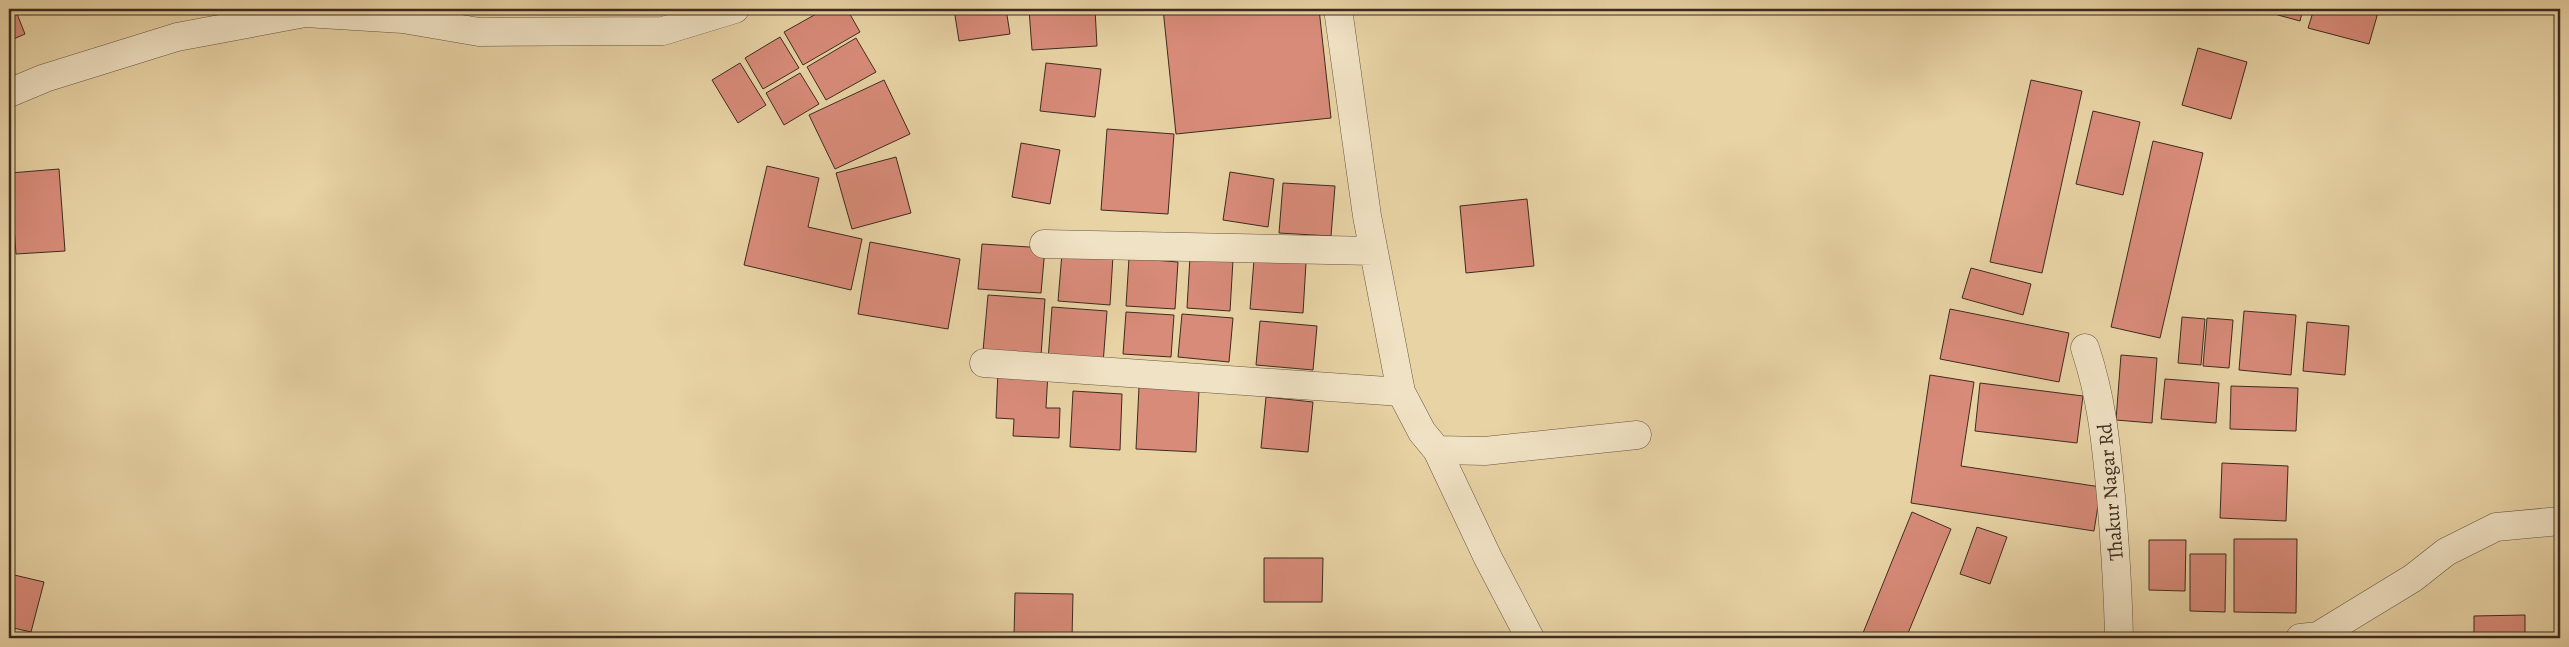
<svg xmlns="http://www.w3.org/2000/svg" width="2569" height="647" viewBox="0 0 2569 647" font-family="Alegreya,serif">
	<rect width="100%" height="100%" fill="#e8d3a5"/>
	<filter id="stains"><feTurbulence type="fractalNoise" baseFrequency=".004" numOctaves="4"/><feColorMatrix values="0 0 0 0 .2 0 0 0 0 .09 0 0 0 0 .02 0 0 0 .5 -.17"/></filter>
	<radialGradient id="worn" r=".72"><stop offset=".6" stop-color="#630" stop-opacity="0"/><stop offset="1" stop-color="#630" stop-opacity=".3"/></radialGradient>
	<path fill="#d88b79" stroke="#3d2b1f" d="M9,9H15L25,34L9,41Z
		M615,9H655L656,12L615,14Z
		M825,9H847L860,32L803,65L784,32Z
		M954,9H1006L1010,34L959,41Z
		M1029,9H1095L1097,46L1032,50Z
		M1163,9H1319L1331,118L1176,134Z
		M2256,9H2303L2300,21Z
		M2314,9H2379L2369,44L2308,28Z
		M780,37L799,68L763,89L745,58Z
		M856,38L876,72L826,100L807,67Z
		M2198,48L2247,62L2231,119L2182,105Z
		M740,63L766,105L738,123L712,80Z
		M1046,63L1101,69L1095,117L1040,111Z
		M800,73L819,104L784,125L766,93Z
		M884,80L910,134L835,169L809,115Z
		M2031,80L2082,91L2042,273L1990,262Z
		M2093,111L2140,122L2123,195L2076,184Z
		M1107,129L1174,134L1168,214L1101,210Z
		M2153,141L2203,153L2160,338L2111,327Z
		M1021,143L1060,150L1050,204L1012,197Z
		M896,157L911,213L852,229L836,173Z
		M767,166L819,178L808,227L862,239L851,290L744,265Z
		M59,169L65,251L16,254L10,173Z
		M1230,172L1274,179L1268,227L1223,220Z
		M1283,183L1335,186L1331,236L1279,233Z
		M1527,199L1534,266L1466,273L1460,206Z
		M9,227L11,257L9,258Z
		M870,242L960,259L948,329L858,314Z
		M982,244L1045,248L1041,293L978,289Z
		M1062,253L1113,256L1110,305L1058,301Z
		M1190,257L1233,260L1230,311L1187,308Z
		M1129,258L1178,262L1175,309L1126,306Z
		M1254,260L1306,263L1303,313L1250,309Z
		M1971,268L2031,284L2023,315L1962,298Z
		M988,295L1045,299L1041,356L983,351Z
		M1052,307L1107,311L1103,364L1048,360Z
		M1950,309L2069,333L2059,382L1940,359Z
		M2244,311L2296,315L2291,375L2239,370Z
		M1126,312L1174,315L1171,357L1123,354Z
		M1182,314L1233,318L1229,362L1178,357Z
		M2182,317L2205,319L2201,365L2178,363Z
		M2207,318L2233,320L2229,368L2203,366Z
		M1260,321L1317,326L1313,370L1256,365Z
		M2307,322L2349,326L2345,375L2303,371Z
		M2121,355L2157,358L2152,423L2116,420Z
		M998,370L1048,372L1046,408H1060L1059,438L1013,436L1014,419L996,418Z
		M1930,375L1974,382L1961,466L2101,487L2094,531L1911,503Z
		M2165,379L2219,383L2216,423L2161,419Z
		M1980,383L2083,396L2077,443L1975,431Z
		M2231,386L2298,388L2296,431L2230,429Z
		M1139,387L1199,390L1196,452L1136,449Z
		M1073,391L1122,394L1120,450L1070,447Z
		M1266,397L1313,402L1308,452L1261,448Z
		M2222,463L2288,466L2286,521L2220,518Z
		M1912,512L1951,529L1906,638H1877L1863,633Z
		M1977,527L2007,537L1990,584L1960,574Z
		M2234,539H2297L2296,613L2234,612Z
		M2149,540H2186L2185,591L2149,590Z
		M2190,554H2226L2225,612L2190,611Z
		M1264,558H1323L1322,602H1264Z
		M10,574L44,582L31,632L9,627Z
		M1015,593L1073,594L1072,638H1014Z
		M2525,615V638H2474V616Z"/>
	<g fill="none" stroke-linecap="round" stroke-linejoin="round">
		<g stroke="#685540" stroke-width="29">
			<path id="minor" d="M1338,9L1367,216L1401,392L1422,432L1437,450L1485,451L1637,435
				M9,93L45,78L177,37L305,13L403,19L479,32L663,31L735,9
				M1044,244L1373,251
				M2085,348C2102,399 2106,444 2111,497C2115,545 2118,591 2119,638
				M984,363L1401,392
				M1437,450L1488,558L1530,638
				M2300,638L2318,636L2413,578L2446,552L2496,527L2560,521"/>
		</g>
		<use href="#minor" stroke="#f0e2c4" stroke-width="28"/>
	</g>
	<g text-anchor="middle" stroke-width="4" stroke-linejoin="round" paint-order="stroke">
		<g font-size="20" fill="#3d2b1f" stroke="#f0e2c4">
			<text transform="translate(2110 492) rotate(-95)" y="7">Thakur Nagar Rd</text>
		</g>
	</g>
	<rect width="2569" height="647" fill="none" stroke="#e8d3a5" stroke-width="30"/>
	<rect x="10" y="10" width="2549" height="627" fill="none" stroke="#3d2b1f" stroke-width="2.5"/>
	<rect x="15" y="15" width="2539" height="617" fill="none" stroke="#3d2b1f"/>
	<rect width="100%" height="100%" filter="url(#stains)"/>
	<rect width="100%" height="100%" fill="url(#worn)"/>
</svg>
